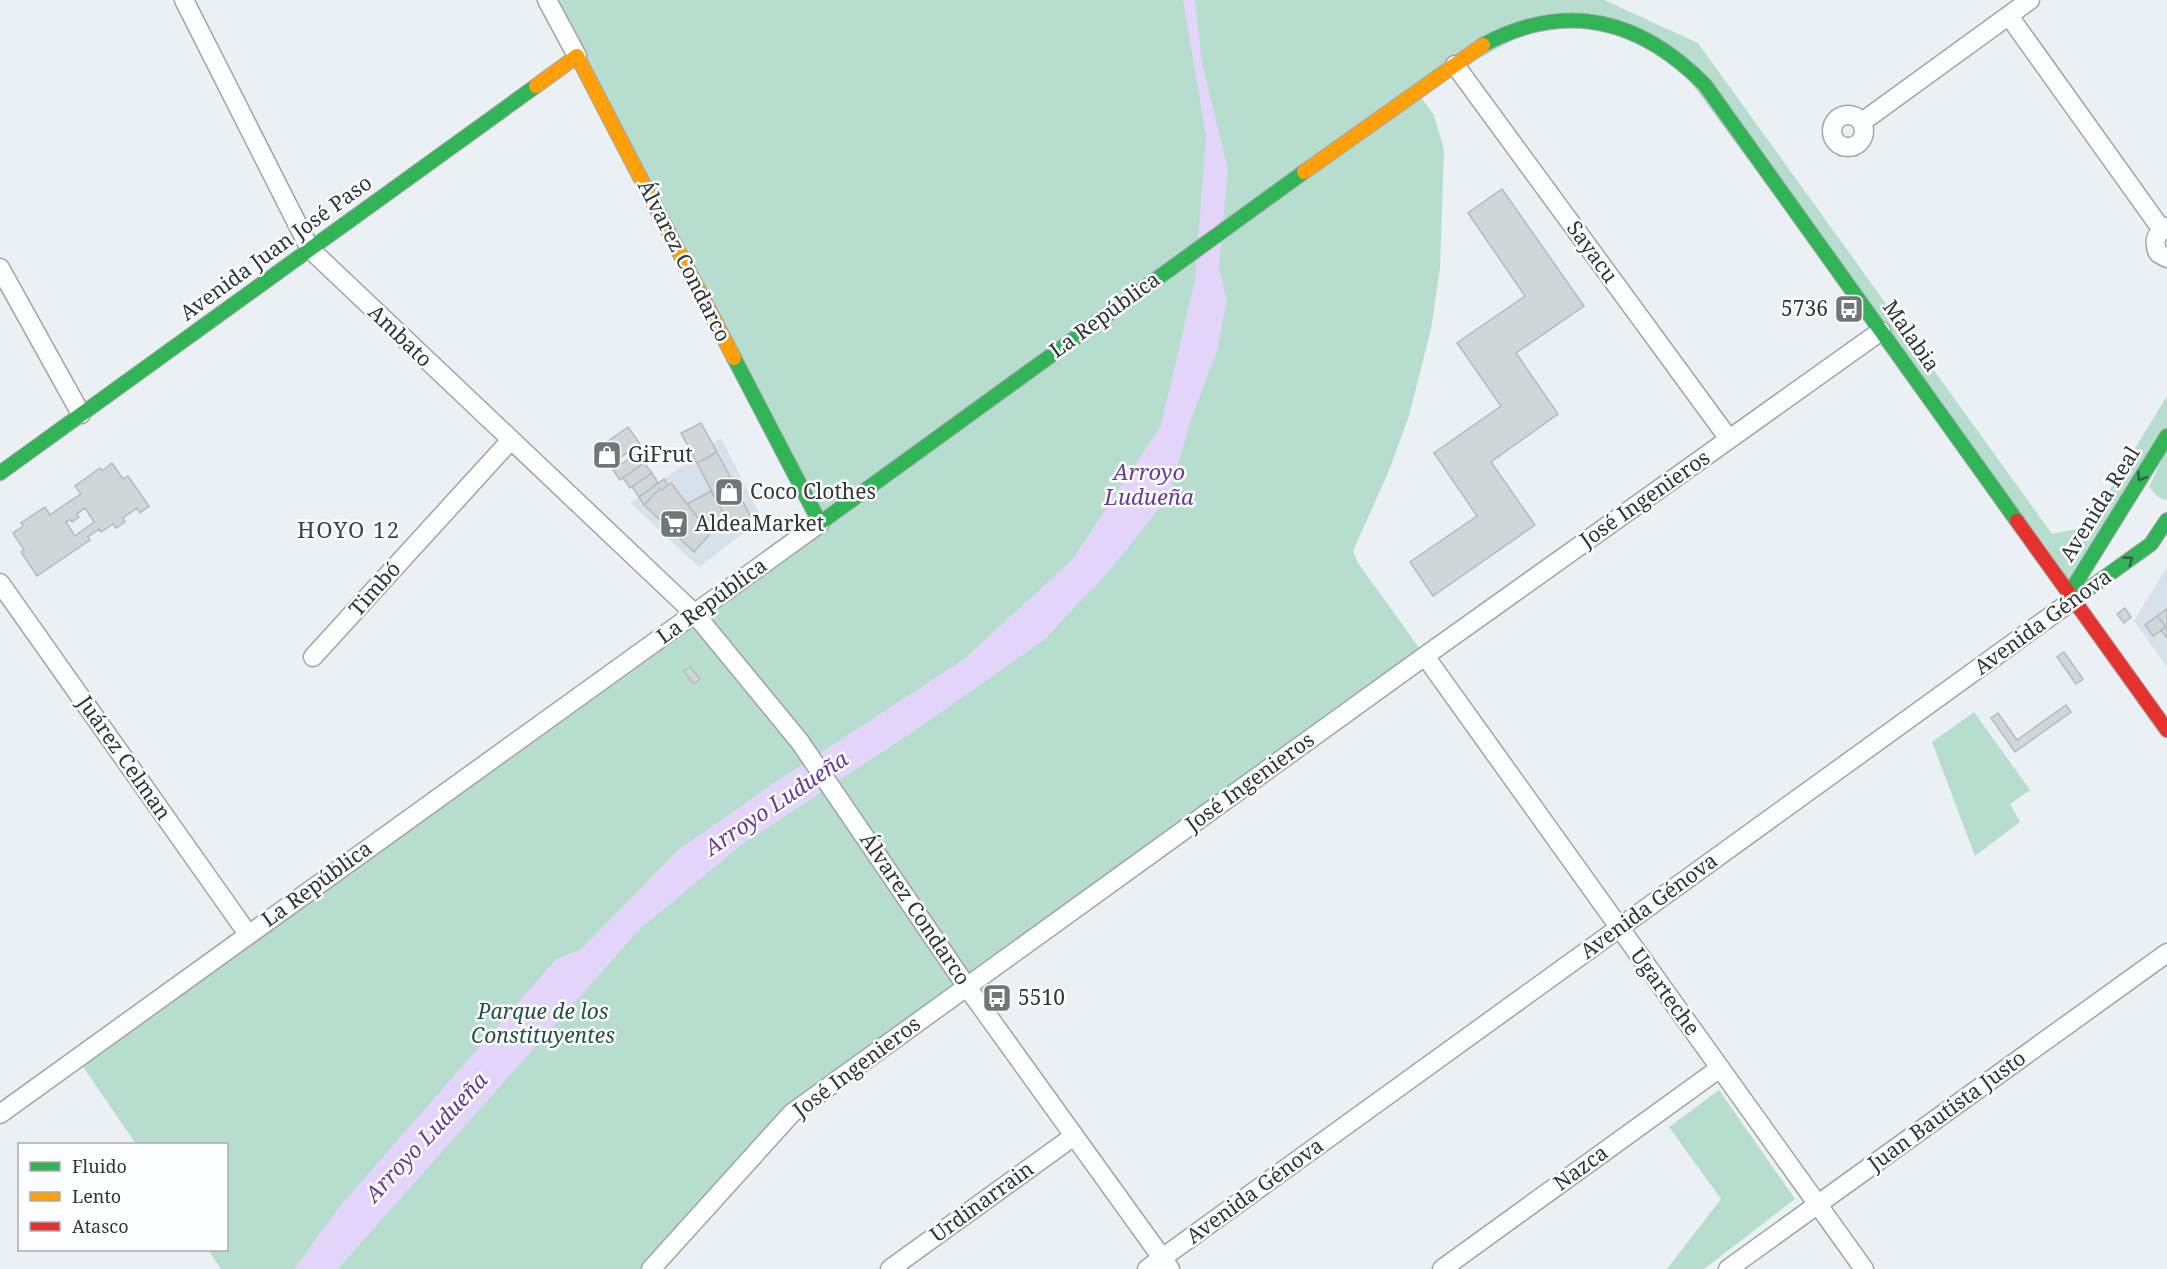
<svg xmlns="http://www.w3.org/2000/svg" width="2167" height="1269" viewBox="0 0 2167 1269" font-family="'Noto Serif',serif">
	<rect width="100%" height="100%" fill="#eaf0f4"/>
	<path fill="#d6e2eb" d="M721,438L762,519L699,567L630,503Z
		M2167,567V667L2134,621Z"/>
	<path fill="#b7ddcf" d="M547,0H1604L1698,43L2052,534L2087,527L2167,396V436L2069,594L1664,46L1561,14L1417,92L1434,115L1444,150L1440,268L1431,329L1409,416L1388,473L1353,551L1358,563L1425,656L792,1113L651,1269H221L208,1250H226V1144H136L77,1058L820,523Z
		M2167,448V499L2164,500L2157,496L2149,487Z
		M1974,712L2030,790L2010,804L2020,822L1975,856L1932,742Z
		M1719,1090L1795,1199L1704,1269H1667L1721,1199L1669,1127Z"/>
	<path fill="#e2d5f9" d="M1183,0H1195L1202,63L1228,169L1219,269L1227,300L1217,351L1191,419L1169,496L1111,569L1044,640L917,729L740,846L639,930L338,1269H294L340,1206L556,959L581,949L678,850L771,785L964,659L1072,560L1161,425L1195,280L1206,136Z"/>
	<path fill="#d1d6d8" stroke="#b5babc" stroke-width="1.5" fill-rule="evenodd" d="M1502,189L1584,306L1516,353L1558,414L1491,462L1535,525L1433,596L1410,562L1477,516L1434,453L1501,406L1457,343L1525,296L1468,213Z
		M701,423L717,452L697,463L681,433Z
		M628,427L640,444L608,466L597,449Z
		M717,452L751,517L731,528L697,463Z
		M637,453L644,463L620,480L613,470Z
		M112,463L123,479L128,476L149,506L140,513L137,508L123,518L125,522L116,528L113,524L101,532L99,529L88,537L90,540L37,576L21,552L24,550L13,533L23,526L21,523L45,507L50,515L67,503L81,494L75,486L100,468L102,471ZM85,508L94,522L75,536L66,522L70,519L72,522L79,517L77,514Z
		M644,463L652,473L630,488L623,478Z
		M652,473L658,483L639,497L632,487Z
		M664,479L668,485L662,490L660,488L644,505L639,497Z
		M671,483L710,534L694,552L644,505L660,488L662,490Z
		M711,491L725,516L705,527L687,504Z
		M2125,608L2131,617L2124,623L2117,614Z
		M2167,609V638L2161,630L2166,627L2157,616Z
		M2157,616L2166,627L2153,636L2145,625Z
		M2064,652L2083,679L2076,684L2057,657Z
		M690,667L700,679L694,684L684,671Z
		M2066,705L2071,712L2015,752L1991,718L1998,713L2017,740Z"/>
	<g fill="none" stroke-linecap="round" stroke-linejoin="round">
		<g stroke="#a0a4a7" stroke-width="21">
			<path id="street" d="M184,0L310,249L695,614L800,742L967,987L1170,1269
				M547,0L577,56
				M2009,16L2162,230
				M1455,65L1729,439
				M1832 131a16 16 0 1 1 32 0a16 16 0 1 1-32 0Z
				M1862,122L2030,0
				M2167,227C2156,233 2153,241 2158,253L2167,258
				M0,268L81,414
				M0,583L248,934
				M1425,656L1864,1269
				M313,657L510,441
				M0,1114L820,523
				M651,1269L792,1113L1425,656L1881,331
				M890,1269L1074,1136
				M1147,1269L2073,600
				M1442,1269L1720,1068
				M1728,1269L2167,953"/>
		</g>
		<g stroke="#a0a4a7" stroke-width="16">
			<path id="fast" d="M1483,45C1566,0 1640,19 1705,85L2017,521
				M734,358L820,523L1304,172
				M0,473L536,86
				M2069,594L2167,436
				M2073,600L2151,544L2167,520"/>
		</g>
		<g stroke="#a0a4a7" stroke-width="16">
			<path id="slow" d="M536,86L577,56L734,358
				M1304,172L1483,45"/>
		</g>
		<g stroke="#a0a4a7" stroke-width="16">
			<path id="jam" d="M2017,521L2167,730"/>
		</g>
		<use href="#street" stroke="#fcfdfd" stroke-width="18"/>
		<use href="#fast" stroke="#30b455" stroke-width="14"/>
		<use href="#slow" stroke="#ff9f0a" stroke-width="14"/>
		<use href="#jam" stroke="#e5322d" stroke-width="14"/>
	</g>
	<defs><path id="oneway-chevron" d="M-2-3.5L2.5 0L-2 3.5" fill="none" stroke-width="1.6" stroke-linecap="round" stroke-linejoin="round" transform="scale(1.5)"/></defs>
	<g stroke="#316142">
		<use href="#oneway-chevron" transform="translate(2141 477) rotate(122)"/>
		<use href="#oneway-chevron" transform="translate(2129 560) rotate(-36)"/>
	</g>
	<defs>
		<g id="bus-square" transform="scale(1.5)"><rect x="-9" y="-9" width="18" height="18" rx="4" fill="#72767a" stroke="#fbfdfe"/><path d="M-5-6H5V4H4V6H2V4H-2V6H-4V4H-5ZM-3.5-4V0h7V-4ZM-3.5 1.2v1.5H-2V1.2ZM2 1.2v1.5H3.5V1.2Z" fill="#fff"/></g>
		<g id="shop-square" transform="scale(1.5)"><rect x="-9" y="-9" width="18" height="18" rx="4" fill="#72767a" stroke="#fbfdfe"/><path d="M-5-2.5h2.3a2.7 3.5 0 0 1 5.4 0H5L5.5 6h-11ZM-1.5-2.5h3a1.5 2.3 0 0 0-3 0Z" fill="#fff"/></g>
		<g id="supermarket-square" transform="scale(1.5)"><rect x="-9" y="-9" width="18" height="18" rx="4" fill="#72767a" stroke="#fbfdfe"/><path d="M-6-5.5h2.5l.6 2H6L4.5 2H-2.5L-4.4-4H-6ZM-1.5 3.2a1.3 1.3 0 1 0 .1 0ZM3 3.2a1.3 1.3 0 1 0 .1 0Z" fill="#fff"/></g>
	</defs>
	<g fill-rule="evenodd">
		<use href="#bus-square" x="1849" y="309"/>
		<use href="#shop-square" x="607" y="455"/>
		<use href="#shop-square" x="729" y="492"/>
		<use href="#supermarket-square" x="674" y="524"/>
		<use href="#bus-square" x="997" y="998"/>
	</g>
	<g text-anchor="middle" stroke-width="5" stroke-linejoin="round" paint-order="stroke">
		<g font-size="21" fill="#313538" stroke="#fbfdfe">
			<text transform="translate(276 248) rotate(-36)" y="7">Avenida Juan José Paso</text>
			<text transform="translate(1592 252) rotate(54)" y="7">Sayacu</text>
			<text transform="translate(684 261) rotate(63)" y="7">Álvarez Condarco</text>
			<text transform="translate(1105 315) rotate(-36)" y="7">La República</text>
			<text transform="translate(400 336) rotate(44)" y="7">Ambato</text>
			<text transform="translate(1911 336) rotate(55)" y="7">Malabia</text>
			<text transform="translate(1645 499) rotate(-35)" y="7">José Ingenieros</text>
			<text transform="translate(2100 504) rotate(-58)" y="7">Avenida Real</text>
			<text transform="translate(375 589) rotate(-48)" y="7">Timbó</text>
			<text transform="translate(712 601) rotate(-36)" y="7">La República</text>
			<text transform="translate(2043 622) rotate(-36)" y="7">Avenida Génova</text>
			<text transform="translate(124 758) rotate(55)" y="7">Juárez Celman</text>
			<text transform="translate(1250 782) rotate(-36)" y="7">José Ingenieros</text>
			<text transform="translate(317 884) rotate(-36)" y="7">La República</text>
			<text transform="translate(1649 906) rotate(-36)" y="7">Avenida Génova</text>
			<text transform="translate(915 909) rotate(56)" y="7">Álvarez Condarco</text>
			<text transform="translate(1665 992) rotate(54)" y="7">Ugarteche</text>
			<text transform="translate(857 1067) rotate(-37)" y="7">José Ingenieros</text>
			<text transform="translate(1947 1111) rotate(-36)" y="7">Juan Bautista Justo</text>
			<text transform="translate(1581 1168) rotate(-36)" y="7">Nazca</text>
			<text transform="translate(1255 1191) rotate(-36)" y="7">Avenida Génova</text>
			<text transform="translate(982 1202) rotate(-36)" y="7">Urdinarrain</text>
		</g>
		<g font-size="21" fill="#313538" stroke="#fbfdfe" text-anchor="start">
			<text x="1828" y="316" text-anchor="end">5736</text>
			<text x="628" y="462">GiFrut</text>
			<text x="750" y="499">Coco Clothes</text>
			<text x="695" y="531">AldeaMarket</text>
			<text x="1018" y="1005">5510</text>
		</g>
		<g font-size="21" font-style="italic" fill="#24513f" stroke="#fbfdfe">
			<text x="543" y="1019">Parque de los<tspan x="543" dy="24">Constituyentes</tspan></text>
		</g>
		<g font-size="22" font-style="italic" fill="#6a3b99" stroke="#fbfdfe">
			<text x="1149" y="480">Arroyo<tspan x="1149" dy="25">Ludueña</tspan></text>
			<text transform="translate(776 803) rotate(-34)" y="8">Arroyo Ludueña</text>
			<text transform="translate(426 1137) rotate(-47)" y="8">Arroyo Ludueña</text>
		</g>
		<g font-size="22" letter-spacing="1.5" fill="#3b4349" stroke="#fbfdfe">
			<text x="349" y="538">HOYO 12</text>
		</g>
	</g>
	<rect x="18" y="1143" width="210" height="108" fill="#fbfdfe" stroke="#aaadaf" stroke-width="1.5"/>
	<rect x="30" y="1162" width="30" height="9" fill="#30b455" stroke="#aaadaf" stroke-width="1.5"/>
	<text x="72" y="1173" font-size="18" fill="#313538">Fluido</text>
	<rect x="30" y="1192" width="30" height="9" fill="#ff9f0a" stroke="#aaadaf" stroke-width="1.5"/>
	<text x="72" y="1203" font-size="18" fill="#313538">Lento</text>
	<rect x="30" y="1222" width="30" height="9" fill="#e5322d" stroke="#aaadaf" stroke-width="1.5"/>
	<text x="72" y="1233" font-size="18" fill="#313538">Atasco</text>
</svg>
